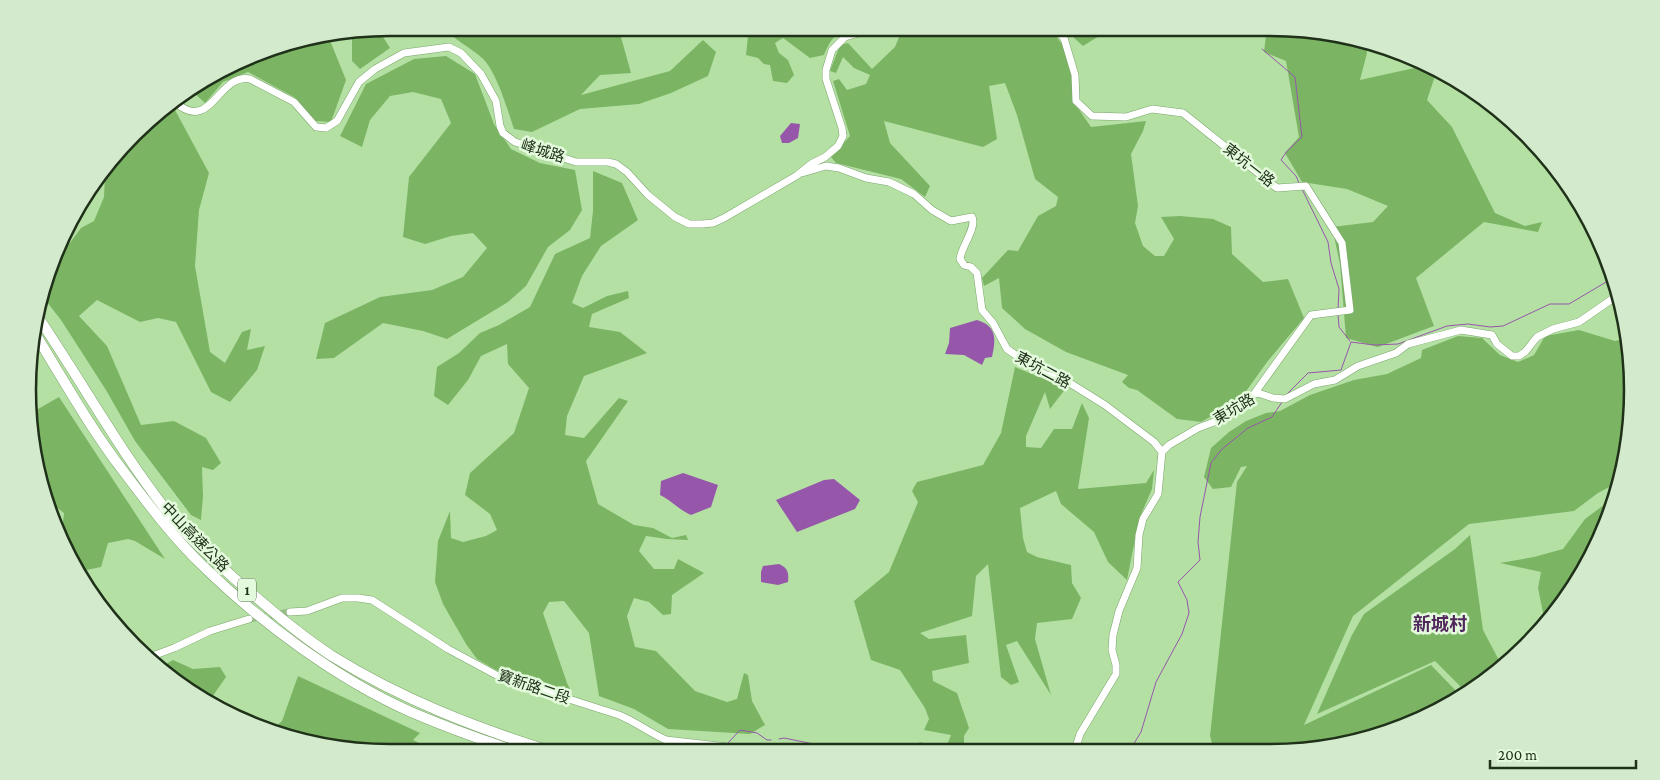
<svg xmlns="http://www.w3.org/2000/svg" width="1660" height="780" viewBox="0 0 1660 780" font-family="'Crimson Pro','Noto Sans TC',serif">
	<rect width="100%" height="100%" fill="#b4e0a4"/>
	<path fill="#7bb564" d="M445,28H615L621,37L631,73L600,75L581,95L670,71L703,40L716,52L708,76L671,93L639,104L580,109L532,132L514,129C508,111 496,70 482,58C470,47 455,41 445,28Z
		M752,28H857C836,34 833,34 824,55L810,58L783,38L775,43L779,53L788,60L794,75L787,83L773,81L770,65L764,64L758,58L746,55L748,36Z
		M908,28H1050L1067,51L1073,77V101L1091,127L1146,121L1143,131L1131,154L1138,206L1135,223L1143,246L1155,256H1164L1174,239L1161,217L1180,216L1213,219L1231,227L1232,254L1263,282L1288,279L1304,318L1267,362L1247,390L1221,411L1201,422L1177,419L1137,390L1129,388L1122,382L1128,375L1066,352L1025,329L1002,308L999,278L984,286L982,278L1008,250L1018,251L1038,216L1056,206L1058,197L1035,179L1017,115L1005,83L989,86L997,139L983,147L884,121L890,143L930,186L925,197L901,179L836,163L831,157L850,136L833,81L839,79L847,90L866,84L870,75L854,68L843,57L836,73L830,71L840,45L848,43L872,69L895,47L902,30Z
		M1063,28H1112L1083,46Z
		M1267,28L1340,34L1366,42L1367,53L1360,80L1428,65L1437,70L1427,100L1452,127L1495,213L1525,226L1542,222L1538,232L1484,222L1416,278L1434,326L1378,347L1346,338L1340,264L1332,227L1373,222L1388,206L1347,189L1302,182L1285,153L1299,137L1286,61L1264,52Z
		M381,29L383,37L390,48L360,69L352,61V34Z
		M329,38L346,80L331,122L315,121L294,97L248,72L223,82L205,103L194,93V86L209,76L273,47L278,46V48L293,45L296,43Z
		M446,56L475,74L494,124L511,149L540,163L575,170L582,210L570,230L548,247L526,286L508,302L447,339L423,331L383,323L334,358L316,359L325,323L380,297L432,290L463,277L487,248L473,233L451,236L425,244L403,237L409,177L451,123L441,99L413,92L390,96L370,120L362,147L340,136L366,84L414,59Z
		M168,105L175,110L209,173L199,210L195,266L210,352L225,363L242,332L251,329L247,350L265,346L257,370L230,402L211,392L176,322L158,318L140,322L97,300L79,316L107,346L141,425L174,421L206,438L221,463L213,470L202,467L203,496L201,520L191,515L135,441L106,390L61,320L43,297L59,255L66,248L81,228L94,221L104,197L105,174L151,117Z
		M593,171L622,183L638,220L601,246L582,276L572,303L583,308L607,296L628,291L629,298L592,314L589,327L620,332L647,353L584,376L567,416L565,435L584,438L619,398L628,401L586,461L598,504L634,525L653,528L672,538L686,535L688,540L667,539L646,536L639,551L654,569H674L678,559L704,573L672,595L671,614L663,615L649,602L634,598L627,616L635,647L656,651L695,691L727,702L737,699L744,673L748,675L752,701L765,725L750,734L668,729L634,709L599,696L589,633L564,601L549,602L543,613L567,683L571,691L501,673L477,659L466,644L443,604L435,582L438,541L450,511L451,538L463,542L486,536L497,530L490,514L465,495L470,473L514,433L529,388L508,364L507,344L481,356L468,380L448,405L434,396L437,367L459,353L480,333L499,325L530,307L555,254L590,238L593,211Z
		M1579,330L1615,341L1627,338L1632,390L1626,460L1619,482L1598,493L1574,511L1469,524L1353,616L1304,725L1431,665L1460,695L1409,725L1318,749L1214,750L1210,736L1237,482L1247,466L1241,467L1231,487L1213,489L1204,477L1211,448L1229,432L1246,421L1266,413L1280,411L1310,395L1354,380L1387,374L1421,358L1422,350L1458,336L1482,338L1500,355L1518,362L1534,355L1545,336Z
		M1015,367L1066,388L1050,409L1045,392L1026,436V447L1041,448L1054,429H1072L1082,403L1089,418L1078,489L1146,483L1154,470L1152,489L1139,519L1127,580L1108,562L1094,532L1061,504L1056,491L1020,508L1023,538L1027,552L1037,557L1071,565L1072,583L1081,598L1072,619L1037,623L1035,639L1051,695L1017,641L1006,645L1019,682L1011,685L1001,677L988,564L976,576L972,616L920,633L929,639L966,635L969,663L932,671L933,681L957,693L969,728L964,736V751H925L918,744L920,742L930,746L947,745L951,735L924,730L929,719L925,708L900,670L871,660L854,601L889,572L918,502L912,491L917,482L983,465L1001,433Z
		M59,397L165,559L135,541L128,539L108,543L101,567L77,572L76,571L60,536L62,533L64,513L45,499L32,443L31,413Z
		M1614,500L1605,528L1558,610L1545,623L1538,588L1541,572L1500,563L1534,557L1563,549L1585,519L1605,504Z
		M1470,535L1483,630L1502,666L1491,677L1466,692L1435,661L1317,714L1352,635L1364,614L1455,549Z
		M173,660L193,669L220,667L226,677L210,700L159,668Z
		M298,676L420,733L413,740L437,752H390L320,746L271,731L282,721Z"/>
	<path fill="#9657aa" d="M791,123L800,124L798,138L789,143H782L780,136Z
		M977,320C997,326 996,339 992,357L985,358L982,365L964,355L945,354L949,343L950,328Z
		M683,473L718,485L711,507L691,515C679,510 671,500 660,495L661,481Z
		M834,479L860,500L855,509L797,532L776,500L824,480Z
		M779,564C788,568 789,573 788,582L778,585L761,582V572L763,566Z"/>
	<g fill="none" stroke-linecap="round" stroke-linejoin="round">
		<path stroke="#9657aa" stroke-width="1" d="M1262,49L1295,77L1302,137L1287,151L1281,160L1296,176L1299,183
			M1302,189L1328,242L1331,263L1339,289L1338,310
			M1338,314L1339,327L1350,341
			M1287,394L1308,373L1341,370L1351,342L1374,345L1398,344L1447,326L1468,324L1490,327L1503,326L1550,304H1569L1613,278
			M779,739L784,738L838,749
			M728,743L740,730L757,733L767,740H771
			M1130,750L1141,732L1156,682L1182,634L1189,613L1187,600L1178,582L1200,560L1198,542L1200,517L1211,463L1221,450L1248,428L1272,417L1282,402
			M721,751H722
			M845,751H862"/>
		<path stroke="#96bd88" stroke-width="7" stroke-dasharray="7 3.5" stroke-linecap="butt" d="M249,619L290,612"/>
		<g stroke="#7ca66c" stroke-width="8">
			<path id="minor" d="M1054,28L1064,38L1075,75L1076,101L1092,116L1126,117L1152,109L1183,113L1277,188L1306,186L1342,243L1350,310L1311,315L1254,394
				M174,101C211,136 218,72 250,79L294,102L316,127L326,128L337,121L359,82L375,69L404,53L449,47L461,53L481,74L496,101L500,126L503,133L515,142L576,162H608L616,164L627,172L648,195L675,217L689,224H702L713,223L724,218L796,176L811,164L825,157L838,146L843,136L842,128L826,79V70L832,50L845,37L876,28
				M802,173L826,166L839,168L866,178L889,182L914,194L932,210L951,221L972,217C977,228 961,247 960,259L964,265L971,267L977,273L982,310L993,323L1007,349L1044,374L1065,380L1105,405L1154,442L1162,452
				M290,612L307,611L342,598H358L372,600L448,649L500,677L619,715C636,722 650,733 666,740L762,751
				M147,658L174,648L210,631L249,619
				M1075,750L1080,734L1116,674V665L1112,650L1113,635L1119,611L1137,568L1139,535L1143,519L1158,494L1162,452L1169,445L1198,428L1222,419L1254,394L1258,393L1273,398L1285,399L1314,384L1335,380L1358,366L1396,353L1408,344L1461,330L1492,335L1497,344L1512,356H1519L1525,352L1537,337L1553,329L1579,322L1618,295"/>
		</g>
		<g stroke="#7ca66c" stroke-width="11">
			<path id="highway" d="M36,314C81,380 120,452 170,515C188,538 213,559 235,579C266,606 297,633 332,656C401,699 476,728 553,752
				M34,332C63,379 90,428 124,472C148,504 173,537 202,565C260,622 337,679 411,712C446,727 482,740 518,752"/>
		</g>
		<use href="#minor" stroke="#fff" stroke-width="7"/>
		<use href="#highway" stroke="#fff" stroke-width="10"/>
	</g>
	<g text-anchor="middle" stroke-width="5" stroke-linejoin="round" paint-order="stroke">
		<rect fill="#e4fadc" stroke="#5b6d54" stroke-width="1" x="238" y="578.5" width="18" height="23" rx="4"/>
		<g font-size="14" font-weight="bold" fill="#20311a">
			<text x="247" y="595">1</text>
		</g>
		<g font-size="15" fill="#20311a" stroke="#e4fadc">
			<text transform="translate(543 151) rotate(18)" y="5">峰城路</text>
			<text transform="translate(1249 165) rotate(38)" y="5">東坑一路</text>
			<text transform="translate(1043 370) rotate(28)" y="5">東坑二路</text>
			<text transform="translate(1234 409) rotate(-31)" y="5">東坑路</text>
			<text transform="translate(195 537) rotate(46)" y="5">中山高速公路</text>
			<text transform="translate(534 687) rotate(19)" y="5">寶新路二段</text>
		</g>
		<g font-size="18" font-weight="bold" fill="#51285e" stroke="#e4fadc">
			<text x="1440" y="630">新城村</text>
		</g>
	</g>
	<path d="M0 0H1660V780H0ZM390 36H1270A354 354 0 0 1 1624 390V390A354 354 0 0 1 1270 744H390A354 354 0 0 1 36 390V390A354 354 0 0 1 390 36Z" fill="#d4eacc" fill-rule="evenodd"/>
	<path fill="none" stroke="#20311a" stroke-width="2.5" d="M390 36H1270A354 354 0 0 1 1624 390V390A354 354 0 0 1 1270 744H390A354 354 0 0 1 36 390V390A354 354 0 0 1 390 36Z"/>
	<path d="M1490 760v8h146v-8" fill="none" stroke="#20311a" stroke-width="2.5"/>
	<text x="1498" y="760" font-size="15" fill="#20311a" stroke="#e4fadc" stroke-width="4" paint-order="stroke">200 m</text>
</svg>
